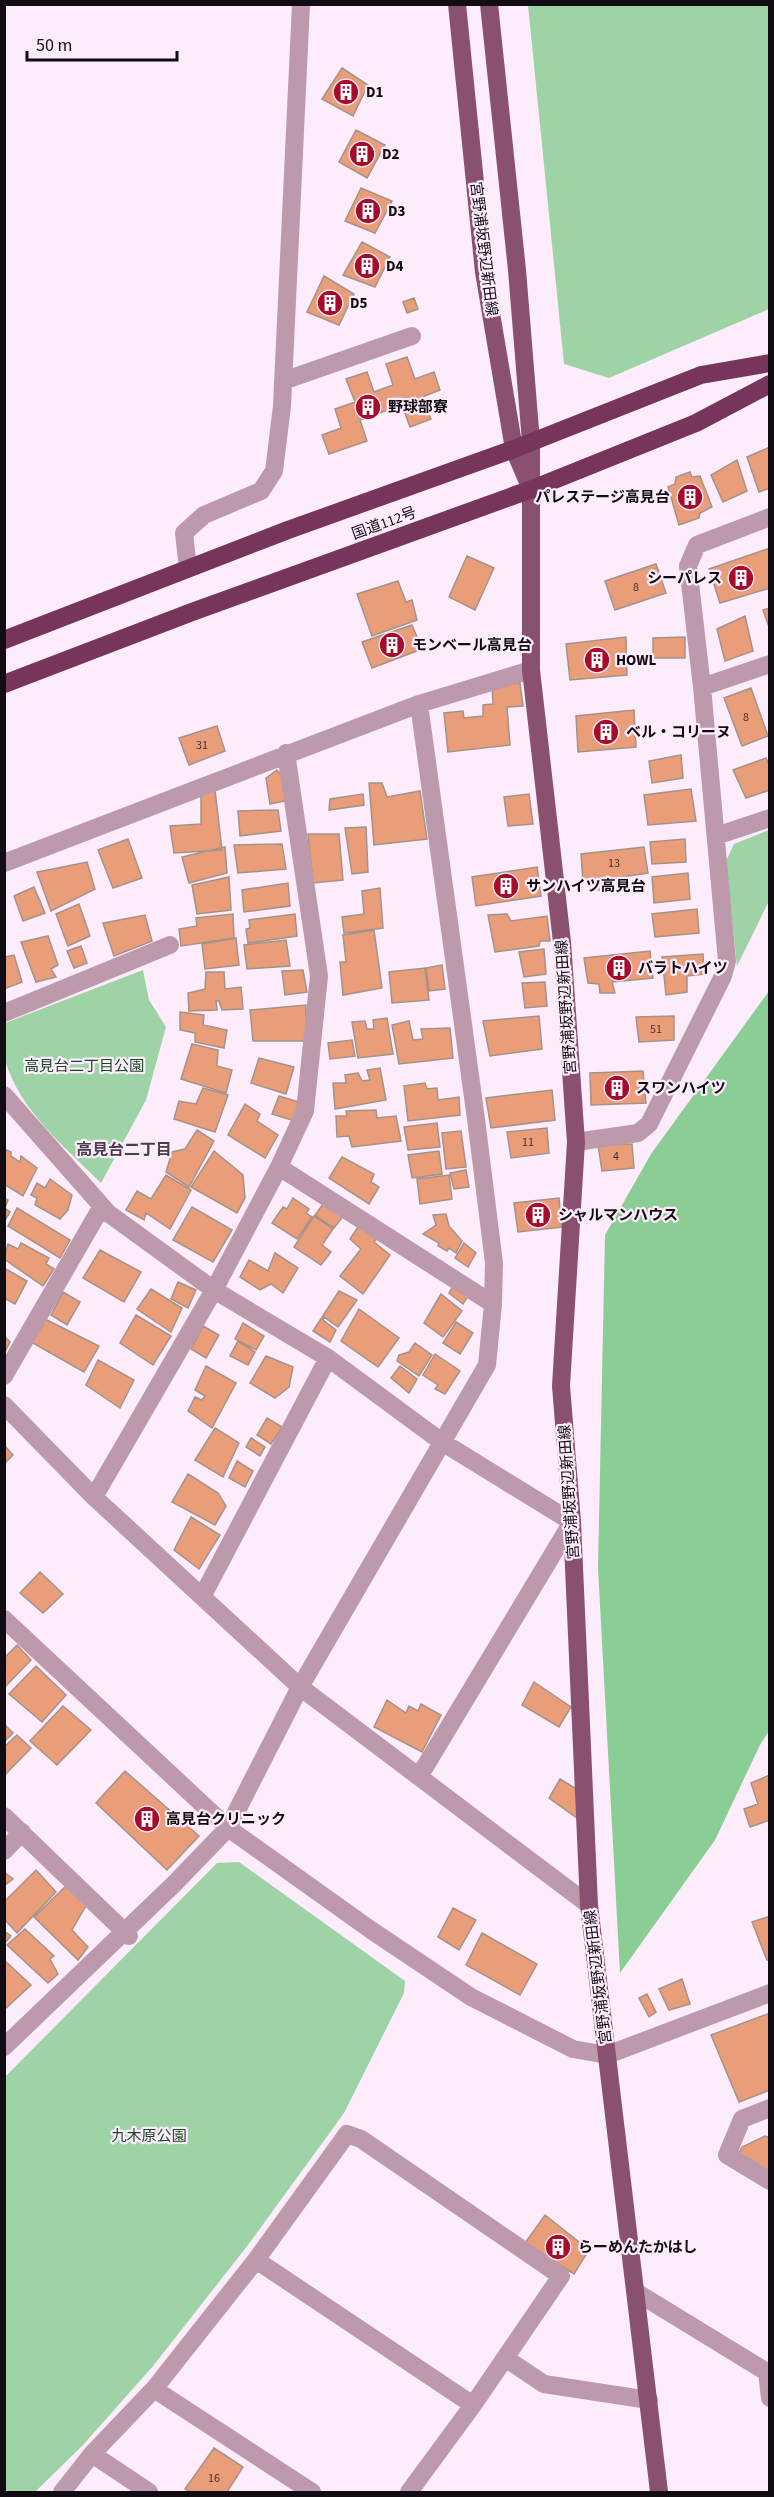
<svg xmlns="http://www.w3.org/2000/svg" width="774" height="2497" viewBox="0 0 774 2497" font-family="'Source Sans 3','Noto Sans JP',sans-serif">
	<rect width="100%" height="100%" fill="#fcecfc"/>
	<path fill="#9dd3a5" d="M528,5H769V309L609,378L564,364Z
		M769,830V901L737,966L726,861L734,844Z
		M143,970L149,1000L166,1027L146,1100L101,1183C65,1147 20,1111 5,1060C2,1049 4,1034 5,1023Z
		M239,1862L405,1981L404,1993L344,2113L248,2245L153,2366L83,2445L35,2492H5V2077L217,1863Z"/>
	<path fill="#8acd95" d="M769,991V1731L760,1745L715,1840L620,1973L598,1568L605,1235L651,1154Z"/>
	<path fill="#ea9d79" stroke="#a59289" stroke-width="1.5" d="M342,68L368,85L353,116L322,99Z
		M356,130L385,145L367,178L339,162Z
		M361,188L392,201L375,233L345,221Z
		M362,242L390,257L375,287L343,275Z
		M324,276L354,294L339,325L307,312Z
		M414,298L418,309L407,313L403,302Z
		M407,357L415,379L434,372L440,390L422,397L431,419L410,427L402,405L360,420L367,441L329,454L322,435L341,428L335,409L355,402L346,379L367,372L374,392L393,385L386,364Z
		M770,447V488L759,492L747,457Z
		M737,460L747,491L723,502L711,475Z
		M690,472L692,477L700,476L712,507L700,513L699,518L679,525L668,487L675,484L676,477Z
		M770,548V588L720,603L709,569Z
		M467,556L494,568L475,610L449,597Z
		M656,564L666,593L615,610L605,581Z
		M398,581L406,602L412,600L417,620L372,636L357,594Z
		M770,608V630L763,610Z
		M745,616L753,651L725,661L717,629Z
		M412,625L422,649L372,668L362,642Z
		M626,637L627,675L570,680L566,644Z
		M685,637V658H653V638Z
		M520,683L523,706L507,707L510,745L448,752L444,713L463,711L464,718L483,716V705L493,704L492,686Z
		M751,688L768,736L742,746L724,698Z
		M634,710L636,747L578,752L576,716Z
		M217,726L225,751L189,765L179,738Z
		M681,755L683,778L652,783L649,761Z
		M766,758L770,767V790L746,798L733,770Z
		M277,770L284,778L285,801L270,804L266,778Z
		M369,783H382L387,797L420,791L427,839L374,845Z
		M691,789L696,821L648,825L644,795Z
		M215,790L222,850L174,853L170,826L201,824V794Z
		M363,794L364,805L329,810L330,799Z
		M529,794L533,824L508,826L504,797Z
		M278,810L281,831L240,836L238,811Z
		M366,827L368,872L352,874L345,828Z
		M308,834H339L343,880L313,883Z
		M128,839L142,878L113,888L98,850Z
		M685,839L686,862L652,864L650,842Z
		M282,844L286,869L238,873L234,845Z
		M225,847L227,873L189,883L182,857Z
		M644,847L648,873L603,880L604,890H593V881L583,882L581,854Z
		M87,862L95,889L51,911L37,872Z
		M537,867L541,896L476,906L472,877Z
		M688,873L690,899L654,903L652,877Z
		M229,877L231,910L197,914L192,885Z
		M288,883L290,906L244,912L242,890Z
		M34,887L45,913L23,921L14,896Z
		M380,888L383,928L344,933L342,917L364,914L362,891Z
		M79,904L90,936L68,946L56,914Z
		M697,909L699,933L655,937L652,914Z
		M233,914L234,938L181,946L179,929L197,926L196,918Z
		M295,914L297,936L248,943L246,929L250,928L249,920Z
		M507,914L511,921L547,916L550,941H540L539,946L495,952L488,915Z
		M145,915L152,941L114,956L103,923Z
		M374,930L382,988L343,995L340,962H346L343,935Z
		M48,936L58,965L51,969L56,977L36,982L21,942Z
		M236,938L239,965L205,969L202,944Z
		M286,940L290,966L247,969L244,945Z
		M81,946L87,963L74,968L67,951Z
		M544,949L546,974L524,977L519,952Z
		M650,951L653,978L612,982L615,993H600L599,984L588,983L584,958Z
		M703,954L704,974L687,976V992L666,995L662,957Z
		M14,955L22,982L4,989V957Z
		M442,965L445,989L429,991L426,968Z
		M425,968L429,1000L392,1003L389,972Z
		M303,970L307,992L285,995L282,971Z
		M206,972H224L225,989L241,987L243,1009L222,1010L219,1001H216L217,1010L189,1011L188,993L205,989Z
		M545,982L547,1006L525,1008L522,983Z
		M306,1005V1041H253L250,1010Z
		M180,1012L204,1015L203,1025L227,1030L224,1048L195,1042V1033L180,1030Z
		M539,1016L542,1049L490,1056L483,1021Z
		M674,1016V1040L639,1042L636,1017Z
		M387,1018L393,1054L358,1058L352,1022L365,1021L367,1029H374L373,1020Z
		M409,1021L413,1040L423,1039L421,1029L450,1028L453,1058L399,1064L392,1025Z
		M352,1040L355,1056L330,1059L328,1043Z
		M192,1044L218,1050L217,1066L232,1070L226,1093L181,1079Z
		M259,1058L294,1067L286,1094L251,1083Z
		M380,1068L386,1100L335,1109L333,1083H346L345,1075L358,1073L362,1081L370,1080L367,1070Z
		M643,1071L646,1103L591,1105L590,1073Z
		M425,1083L427,1089L437,1088L438,1100L459,1097L460,1115L408,1121L404,1086Z
		M203,1088L228,1095L215,1132L174,1119L179,1101L196,1104Z
		M552,1090L555,1120L491,1128L486,1098Z
		M279,1096L299,1102L295,1121L272,1114Z
		M245,1104L260,1114L257,1121L278,1135L265,1158L228,1135Z
		M376,1110L377,1118L396,1116L401,1141L352,1147L349,1136L337,1137L336,1116H347L346,1111Z
		M437,1123L440,1147L408,1150L404,1127Z
		M547,1128L549,1153L511,1158L507,1132Z
		M197,1130L214,1141L189,1187L166,1172L172,1152L185,1149Z
		M461,1131L466,1167L446,1169L442,1133Z
		M632,1144L634,1168L602,1171L598,1145Z
		M4,1149L11,1152V1156L20,1162L21,1156L37,1168L23,1196L4,1184Z
		M214,1151L243,1175L245,1198L237,1213L191,1187Z
		M439,1151L442,1174L412,1178L408,1155Z
		M342,1157L374,1174L371,1182L379,1187L369,1204L329,1178Z
		M466,1170L469,1187L454,1189L450,1173Z
		M166,1175L191,1190L170,1229L146,1213L144,1220L126,1210L137,1191L151,1199Z
		M449,1175L452,1199L420,1204L417,1179Z
		M50,1179L72,1195L68,1210L60,1219L35,1205L37,1198L31,1195L37,1183L45,1188Z
		M4,1198L8,1200L5,1208L10,1212L4,1222Z
		M293,1198L309,1209L306,1213L312,1217L297,1239L272,1223L283,1207L287,1209Z
		M559,1198L562,1227L518,1232L514,1203Z
		M326,1200L345,1214L334,1228L315,1215Z
		M192,1207L232,1230L213,1262L173,1240Z
		M17,1208L70,1240L60,1258L8,1226Z
		M446,1214L449,1226L462,1241L456,1253L449,1248L447,1251L438,1246L439,1243L423,1234L436,1225L433,1215Z
		M314,1216L333,1229L322,1245L331,1252L321,1265L294,1247Z
		M360,1224L379,1236L374,1242L390,1255L363,1294L340,1276L361,1249L350,1239Z
		M21,1243L49,1258L46,1264L54,1269L43,1286L4,1259L8,1244L18,1249Z
		M464,1243L476,1253L468,1267L455,1258Z
		M100,1250L141,1272L124,1302L83,1278Z
		M275,1253L298,1268L283,1293L271,1284L260,1290L240,1277L249,1260L268,1271Z
		M4,1268L27,1281L15,1304L4,1298Z
		M178,1282L196,1290L188,1308L171,1299Z
		M455,1283L470,1293L463,1304L449,1293Z
		M151,1289L182,1308L171,1332L137,1309Z
		M339,1291L357,1300L338,1327L324,1317L323,1320L336,1330L330,1342L313,1331Z
		M63,1292L80,1302L67,1325L51,1315Z
		M441,1294L462,1311L443,1337L424,1323Z
		M359,1309L399,1338L378,1367L341,1341Z
		M136,1315L171,1336L153,1365L120,1343Z
		M43,1318L99,1346L84,1372L31,1342Z
		M456,1322L473,1333L460,1354L443,1343Z
		M243,1323L264,1336L256,1350L235,1339Z
		M203,1326L219,1335L206,1358L191,1349Z
		M4,1336L10,1342L4,1354Z
		M238,1341L255,1352L248,1365L230,1356Z
		M415,1343L432,1355L419,1376L397,1361L399,1355L409,1352Z
		M435,1354L460,1371L445,1394L435,1389L438,1385L423,1375Z
		M266,1356L293,1367L289,1387L275,1398L250,1383Z
		M98,1360L134,1380L120,1408L86,1385Z
		M206,1366L236,1383L212,1428L188,1411L195,1397L202,1400L205,1396L195,1390Z
		M400,1366L417,1379L409,1393L391,1378Z
		M267,1418L282,1427L271,1444L257,1435Z
		M215,1428L239,1443L223,1477L195,1460Z
		M251,1438L265,1447L260,1456L246,1447Z
		M4,1445L13,1455L4,1464Z
		M237,1461L253,1471L245,1487L229,1478Z
		M188,1474L218,1493L226,1506L215,1525L172,1502Z
		M191,1517L220,1535L199,1569L174,1550Z
		M40,1572L63,1594L43,1613L20,1593Z
		M17,1645L31,1660L4,1688V1658Z
		M36,1666L66,1695L42,1722L9,1694Z
		M534,1682L571,1707L559,1727L522,1705Z
		M387,1700L406,1713L409,1706L418,1711L421,1704L441,1715L422,1752L374,1727Z
		M63,1706L91,1730L57,1765L30,1741Z
		M4,1724L13,1733L4,1742Z
		M17,1735L31,1748L4,1776V1747Z
		M125,1771L199,1836L167,1870L96,1803Z
		M125,1771L199,1836L167,1870L96,1803Z
		M770,1775V1820L750,1827L744,1809L758,1804L751,1783Z
		M560,1779L578,1790L577,1818L549,1798Z
		M36,1870L56,1892L17,1933L4,1919V1902Z
		M4,1872L13,1879L4,1886Z
		M66,1886L87,1904L72,1930L88,1947L78,1960L34,1917Z
		M453,1908L476,1920L459,1950L438,1937Z
		M770,1916V1959L767,1960L752,1922Z
		M25,1929L54,1956L50,1959L58,1974L48,1983L7,1945Z
		M4,1931L11,1936L4,1944Z
		M482,1933L537,1964L520,1995L466,1965Z
		M4,1960L31,1985L6,2008L4,2007Z
		M682,1979L690,2004L669,2010L659,1989Z
		M647,1994L656,2012L649,2017L639,1998Z
		M770,2013V2090L739,2102L711,2035Z
		M765,2136L770,2138V2172L738,2155L742,2147Z
		M545,2215L589,2250L574,2274L525,2243Z
		M214,2448L243,2467L227,2492H191L185,2489Z"/>
	<g fill="none" stroke-linecap="round" stroke-linejoin="round">
		<path stroke="#bc9aab" stroke-width="18" d="M283,381L412,336
			M188,568L184,533L204,515L261,491L274,471L282,406L301,4
			M702,687L770,664
			M716,836L770,818
			M4,863L419,704L531,670
			M4,1013L170,945
			M4,1095L108,1213L214,1290L328,1358L442,1442L572,1522L420,1775
			M576,1142L638,1133L649,1124L723,976L727,961L702,687L688,566L697,545L770,517
			M279,1167L493,1304
			M4,1376L102,1206
			M4,1405L94,1497L300,1687L589,1905
			M94,1497L214,1290L279,1167L305,1111L319,976L286,753
			M203,1595L328,1358
			M4,1619L228,1828L371,1930L471,1997L573,2049L607,2055L770,1993
			M4,1816L129,1936
			M4,1851L22,1832
			M4,2047L174,1884L228,1828L300,1687L487,1365L493,1304L494,1263L476,1119L419,704
			M770,2108L742,2119L727,2155L770,2181
			M256,2260L473,2405
			M636,2292L770,2374
			M505,2358L544,2384L649,2400
			M767,2372L770,2398
			M154,2389L312,2492
			M92,2454L154,2389L256,2260L347,2134L361,2139L561,2276L473,2405L409,2492
			M62,2492L92,2454L149,2492"/>
		<path stroke="#8a5070" stroke-width="18" d="M457,4L484,272L514,449L528,482
			M489,4L517,270L531,442V670L562,942L576,1142L561,1386L572,1522L589,1905L659,2492"/>
		<path stroke="#77355b" stroke-width="18" d="M4,640L288,530L514,449L701,375L770,363
			M4,684L192,612L532,489L696,423L770,384"/>
	</g>
	<defs>
		<g id="building-disc" transform="scale(1.35)"><circle r="9.5" fill="#a60b2b" stroke="#fcecfc"/><path d="M-4-6H4V6H1V3H-1V6H-4ZM-2.5-4.3h1.7v1.8h-1.7ZM.8-4.3h1.7v1.8H.8ZM-2.5-1h1.7V.8h-1.7ZM.8-1h1.7V.8H.8Z" fill="#fff"/></g>
	</defs>
	<g fill-rule="evenodd">
		<use href="#building-disc" x="346" y="92"/>
		<use href="#building-disc" x="362" y="154"/>
		<use href="#building-disc" x="368" y="211"/>
		<use href="#building-disc" x="367" y="266"/>
		<use href="#building-disc" x="330" y="303"/>
		<use href="#building-disc" x="368" y="407"/>
		<use href="#building-disc" x="690" y="497"/>
		<use href="#building-disc" x="741" y="578"/>
		<use href="#building-disc" x="392" y="645"/>
		<use href="#building-disc" x="597" y="660"/>
		<use href="#building-disc" x="606" y="732"/>
		<use href="#building-disc" x="506" y="886"/>
		<use href="#building-disc" x="619" y="968"/>
		<use href="#building-disc" x="617" y="1088"/>
		<use href="#building-disc" x="538" y="1215"/>
		<use href="#building-disc" x="147" y="1819"/>
		<use href="#building-disc" x="558" y="2247"/>
	</g>
	<g text-anchor="middle" stroke-width="4.5" stroke-linejoin="round" paint-order="stroke">
		<g font-size="12" fill="#47302b">
			<text x="636" y="591">8</text>
			<text x="746" y="721">8</text>
			<text x="202" y="749">31</text>
			<text x="614" y="867">13</text>
			<text x="656" y="1033">51</text>
			<text x="528" y="1146">11</text>
			<text x="616" y="1160">4</text>
			<text x="214" y="2482">16</text>
		</g>
		<g font-size="15" font-weight="bold" fill="#110c11" stroke="#fcecfc" text-anchor="start">
			<text x="366" y="97">D1</text>
			<text x="382" y="159">D2</text>
			<text x="388" y="216">D3</text>
			<text x="386" y="271">D4</text>
			<text x="350" y="308">D5</text>
			<text x="388" y="412">野球部寮</text>
			<text x="670" y="502" text-anchor="end">パレステージ高見台</text>
			<text x="722" y="583" text-anchor="end">シーパレス</text>
			<text x="412" y="650">モンベール高見台</text>
			<text x="616" y="665">HOWL</text>
			<text x="626" y="737">ベル・コリーヌ</text>
			<text x="526" y="891">サンハイツ高見台</text>
			<text x="638" y="973">バラトハイツ</text>
			<text x="636" y="1093">スワンハイツ</text>
			<text x="558" y="1220">シャルマンハウス</text>
			<text x="166" y="1824">高見台クリニック</text>
			<text x="578" y="2252">らーめんたかはし</text>
		</g>
		<g font-size="15" fill="#110c11" stroke="#fcecfc">
			<text transform="translate(484 249) rotate(83)" y="5">宮野浦坂野辺新田線</text>
			<text transform="translate(384 523) rotate(-20)" y="5">国道112号</text>
			<text transform="translate(566 1007) rotate(-94)" y="5">宮野浦坂野辺新田線</text>
			<text transform="translate(569 1492) rotate(-94)" y="5">宮野浦坂野辺新田線</text>
			<text transform="translate(598 1977) rotate(-97)" y="5">宮野浦坂野辺新田線</text>
		</g>
		<g font-size="15" fill="#184823" stroke="#fcecfc">
			<text x="84" y="1071">高見台二丁目公園</text>
			<text x="149" y="2141">九木原公園</text>
		</g>
		<g font-size="16" font-weight="bold" fill="#4a3d4a" stroke="#fcecfc">
			<text x="124" y="1155">高見台二丁目</text>
		</g>
	</g>
	<rect width="774" height="2497" fill="none" stroke="#110c11" stroke-width="12"/>
	<path d="M27 51v9h150v-9" fill="none" stroke="#110c11" stroke-width="3"/>
	<text x="36" y="51" font-size="18" fill="#110c11" stroke="#fcecfc" stroke-width="4.5" paint-order="stroke">50 m</text>
</svg>
